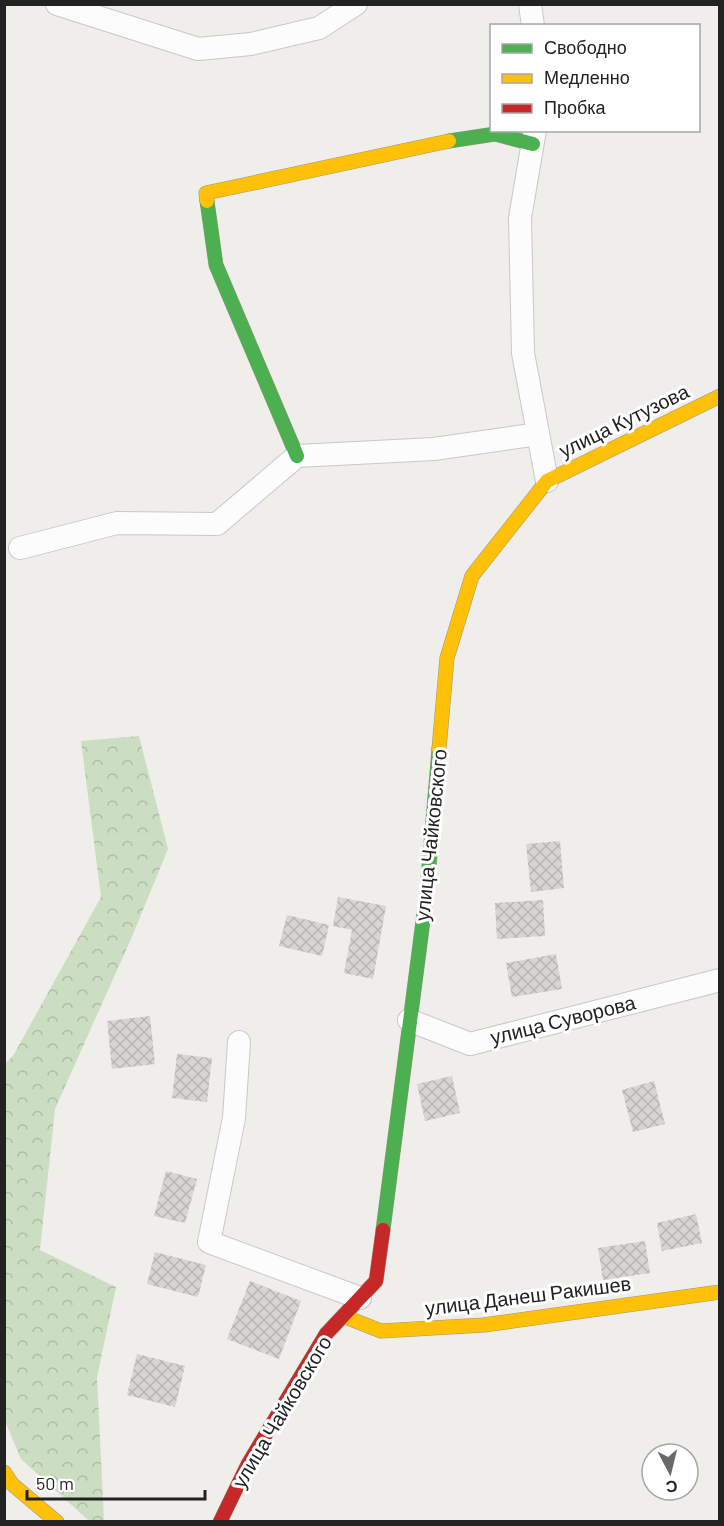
<svg xmlns="http://www.w3.org/2000/svg" width="724" height="1526" viewBox="0 0 724 1526" font-family="Barlow,sans-serif">
	<defs>
		<pattern id="forest-crowns" width="20" height="18" patternUnits="userSpaceOnUse" patternTransform="scale(1.5)"><rect width="20" height="18" fill="#cbdec1"/><path d="M2 6a3 3 0 1 1 6 0M12 15a3 3 0 1 1 6 0" fill="none" stroke="#aebea6"/></pattern>
		<pattern id="building-cross-hatch" width="8" height="8" patternUnits="userSpaceOnUse" patternTransform="scale(1.5)"><rect width="8" height="8" fill="#d7d4d2"/><path d="M0 0l8 8M0 8l8-8" fill="none" stroke="#b8b6b4"/></pattern>
	</defs>
	<rect width="100%" height="100%" fill="#f0eeeb"/>
	<path fill="url(#forest-crowns)" d="M139,736L168,849L131,939L55,1109L40,1250L116,1287L97,1377L104,1521H89L21,1459L5,1421V1064L13,1056L101,897L81,741Z"/>
	<path fill="url(#building-cross-hatch)" d="M560,841L564,888L531,892L526,844Z
		M338,897L386,906L373,979L344,973L352,930L333,926Z
		M543,900L545,936L497,939L495,903Z
		M287,915L329,925L322,956L279,946Z
		M556,954L562,989L512,997L506,963Z
		M150,1016L155,1064L112,1069L107,1021Z
		M177,1054L212,1058L207,1102L172,1098Z
		M452,1076L460,1113L425,1121L417,1084Z
		M654,1081L665,1124L633,1132L622,1090Z
		M166,1171L197,1179L185,1223L154,1216Z
		M696,1214L702,1243L662,1251L657,1223Z
		M645,1241L650,1273L603,1280L598,1248Z
		M155,1252L206,1265L198,1297L147,1284Z
		M250,1281L301,1301L279,1359L227,1339Z
		M137,1354L185,1366L175,1407L127,1395Z"/>
	<g fill="none" stroke-linecap="round" stroke-linejoin="round">
		<g stroke="#c9c8c7" stroke-width="24">
			<path id="street" d="M57,4L198,49L251,44L319,28L356,4
				M530,4L533,26
				M535,130L520,218L523,353L547,481
				M20,548L117,523L217,524L297,456L434,449L538,434
				M409,1020L470,1044L720,980
				M239,1042L234,1118L209,1242L360,1298"/>
		</g>
		<g stroke="#999a82" stroke-width="15">
			<path id="fast" d="M449,141L495,134L533,144
				M207,201L216,265L297,456
				M383,1230L427,890L439,749"/>
		</g>
		<g stroke="#999a82" stroke-width="15">
			<path id="slow" d="M207,201L206,193L449,141
				M439,749L447,658L472,576L547,481L720,396
				M343,1316L381,1331L484,1325L720,1292
				M4,1472L12,1484L57,1522"/>
		</g>
		<g stroke="#999a82" stroke-width="15">
			<path id="jam" d="M220,1522L248,1464L326,1334L376,1281L383,1230"/>
		</g>
		<use href="#street" stroke="#fdfcfc" stroke-width="22"/>
		<use href="#fast" stroke="#4caf50" stroke-width="14"/>
		<use href="#slow" stroke="#ffc107" stroke-width="14"/>
		<use href="#jam" stroke="#c62828" stroke-width="14"/>
	</g>
	<g text-anchor="middle" stroke-width="6" stroke-linejoin="round" paint-order="stroke">
		<g font-size="20" fill="#222" stroke="#fff">
			<text transform="translate(624 421) rotate(-26)" y="7">улица Кутузова</text>
			<text transform="translate(431 835) rotate(-84)" y="7">улица Чайковского</text>
			<text transform="translate(563 1020) rotate(-14)" y="7">улица Суворова</text>
			<text transform="translate(528 1296) rotate(-7)" y="7">улица Данеш Ракишев</text>
			<text transform="translate(282 1412) rotate(-59)" y="7">улица Чайковского</text>
		</g>
	</g>
	<rect width="724" height="1526" fill="none" stroke="#222222" stroke-width="12"/>
	<rect x="490" y="24" width="210" height="108" fill="#ffffff" stroke="#a7a7a7" stroke-width="1.5"/>
	<rect x="502" y="44" width="30" height="9" fill="#4caf50" stroke="#a7a7a7" stroke-width="1.5"/>
	<text x="544" y="54" font-size="18" fill="#222222">Свободно</text>
	<rect x="502" y="74" width="30" height="9" fill="#ffc107" stroke="#a7a7a7" stroke-width="1.5"/>
	<text x="544" y="84" font-size="18" fill="#222222">Медленно</text>
	<rect x="502" y="104" width="30" height="9" fill="#c62828" stroke="#a7a7a7" stroke-width="1.5"/>
	<text x="544" y="114" font-size="18" fill="#222222">Пробка</text>
	<g transform="translate(670 1472) rotate(173)"><circle r="28" fill="#ffffff" stroke="#a7a7a7" stroke-width="1.5"/>
	<path d="M0-4.5L10 22L0 15L-10 22Z" fill="#6a6968"/>
	<text y="-9" font-size="16" font-weight="bold" text-anchor="middle" fill="#222222">С</text>
	</g>
	<path d="M27 1490v9h178v-9" fill="none" stroke="#222222" stroke-width="3"/>
	<text x="36" y="1490" font-size="18" fill="#222222" stroke="#ffffff" stroke-width="4.5" paint-order="stroke">50 m</text>
</svg>
